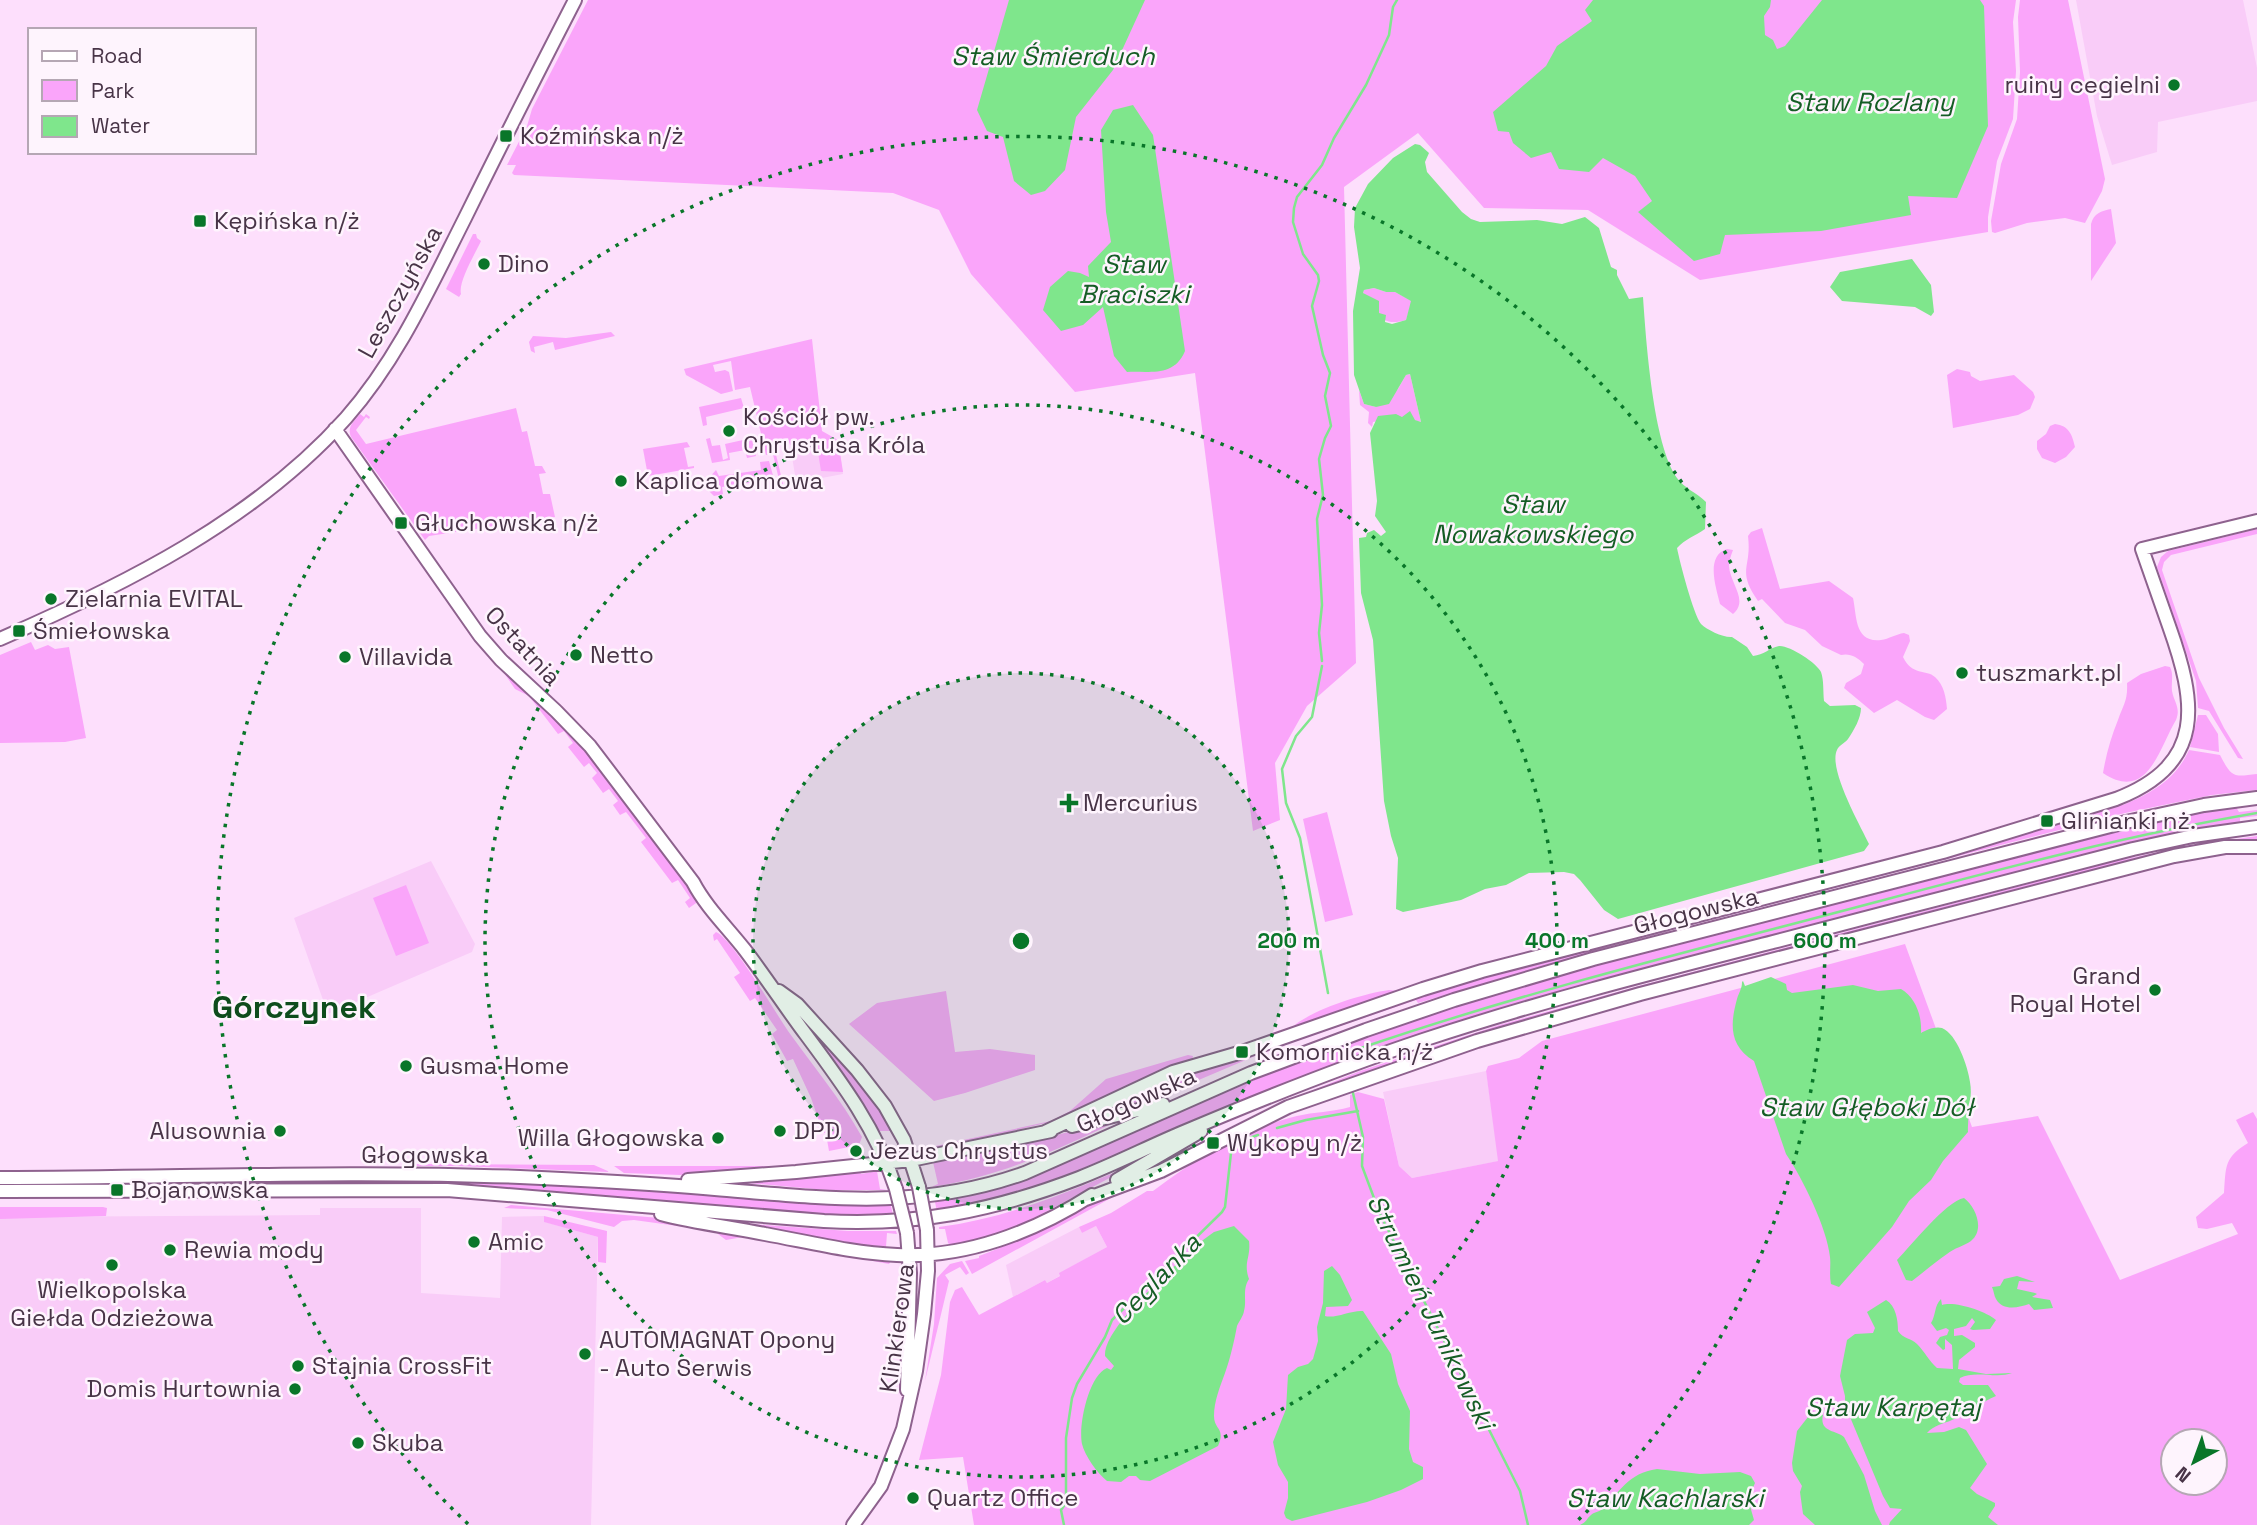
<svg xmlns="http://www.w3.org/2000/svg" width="2257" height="1525" viewBox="0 0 2257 1525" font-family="'Space Grotesk',sans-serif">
	<rect width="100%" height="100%" fill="#fddffc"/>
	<path fill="#f9ccf8" d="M2076,0H2243L2257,68V101L2158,122L2157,152L2112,165L2097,116Z
		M789,438L838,440L843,474L800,482L795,475Z
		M431,861L475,944L472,952L328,1014L294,918Z
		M1486,1071L1499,1161L1412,1178L1399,1166L1383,1092Z
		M320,1208H421V1293L500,1298L502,1217L544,1216L545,1222L598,1237L591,1525H0V1217L320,1215Z
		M1096,1226L1107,1247L1060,1273L1061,1275L1047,1283L1045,1280L1013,1297L1006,1265L1079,1227L1082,1233Z"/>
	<path fill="#faa5fa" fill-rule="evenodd" d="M588,0H2016L2013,22L2016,71L2013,119L1997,161L1988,217V232L1700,280L1588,210L1484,208L1418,133L1344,187L1356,663L1307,706L1275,763L1280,820L1253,831L1195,373L1075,392L971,274L939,210L893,193L514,175L512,173L516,165H507L527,126L532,109Z
		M2020,0H2068L2105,179L2102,191L2085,223L2065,218L2027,223L1995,233L1992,232L1991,221L2001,164L2017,119L2020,72L2018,17Z
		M2111,209L2116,243L2091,281V224C2094,213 2101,211 2111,209Z
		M473,234H476L477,238L481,241C475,254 458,282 461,294L459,297L446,289Z
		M1374,288L1386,292H1395L1412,301L1406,320C1380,328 1378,312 1363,293L1364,290Z
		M611,332L615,336L555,350L553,342L534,347L535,353L531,351L529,342L533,336L566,338Z
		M812,339L822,431L838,440L843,472L821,471L816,440L790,445L788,438L773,442L783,484H780L773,454L766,455L750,387L735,390L731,361L713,365L715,372L725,370L729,372L733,391L721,394L686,375L684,369Z
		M1957,369L1970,372L1971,376L1980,381L2014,375L2033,392L2035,397L2030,409L2018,415L1953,428L1947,375Z
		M1410,374L1421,422L1402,417L1373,422L1372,427L1368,423L1369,412L1360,405L1359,390L1364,404L1376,407L1398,389L1406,375Z
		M741,398L744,408L706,417L707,425L703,426L699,407Z
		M516,408L522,432L527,431L535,466H542L546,473L539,474L543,494H550L555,517L429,536L425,540L351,437C347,427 353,422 360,414L364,417L366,414L370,417L369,419L366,417L356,430L366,444Z
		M2055,424C2069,426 2072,434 2075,447L2066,457L2055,463L2042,458L2037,449V441L2046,434L2050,426Z
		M710,438L712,446L720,445L723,460L728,458L725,444L752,438L756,456L747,458L745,450L729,453L730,460L712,463L706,439Z
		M687,442L690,447L684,448L688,467L694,466V468L648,476L643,449Z
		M769,461L774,479L722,487L723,494L714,496L709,491L707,480L716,470L719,476L761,470L760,462Z
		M1762,528L1780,589L1829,581L1853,598C1857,616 1854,643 1881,640C1889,639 1896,634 1904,633L1909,635L1910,641L1903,657C1912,676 1926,669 1935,677C1944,685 1946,697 1947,709L1934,720L1925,717L1897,700L1874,713L1844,688L1846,683L1861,674L1864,664C1857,657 1850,653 1841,655L1822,646L1805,630L1785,623L1762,599L1758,601C1736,569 1752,569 1748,536L1751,532Z
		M2257,529V534L2171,555L2164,562L2162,570L2199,678L2224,728L2243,759L2238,758L2209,711L2198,708L2196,681L2157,567L2161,557L2168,551Z
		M1727,549L1733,550C1731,555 1729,561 1729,566C1730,584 1749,600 1733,614L1720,604C1716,587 1705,556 1727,549Z
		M31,642L35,650L48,645L55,649L69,647L86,738L65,742L0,743V655Z
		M2165,666L2170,667C2174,675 2171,682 2172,691C2174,702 2181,708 2176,720C2159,748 2148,803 2103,773C2106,755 2111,737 2118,720C2123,705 2128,701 2127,683L2141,674Z
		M500,667L581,745L699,901L689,908L685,902L690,898L678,880L672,883L641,842L646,838L626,812L620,815L613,805L618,801L609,789L603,793L592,778L597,773L589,763L584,767L568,747L573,743L564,731L558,734L529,696L515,689Z
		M2198,715H2206L2218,734L2219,752L2190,747Z
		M2189,750L2220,755C2232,778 2233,777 2257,774V790L2212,795L2125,813L1621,943L1418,1003L1416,1000L1267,1051L1168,1093L1099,1113L1162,1081L1438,989L2122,803L2123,805C2152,793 2176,779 2189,750Z
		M2236,807L2239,812L2257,810V816L2240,818V823L2131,843L1630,973L1522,1003L1409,1038L1305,1075L1235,1103L1090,1166L1038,1186L985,1202L937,1212L935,1202L975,1195L1021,1181L1268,1074L1351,1041L1517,987L1610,961L2142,824Z
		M1327,812L1353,915L1325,922L1303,819Z
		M2257,836V841H2230L1819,943L1272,1108L1167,1163L1146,1170L1272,1107L1360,1071L1499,1025L1639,986L2108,863L2177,848Z
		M406,885L429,943L396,956L373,898Z
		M716,932C732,938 775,1012 788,1031C813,1066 841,1099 862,1137L859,1145L829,1151L826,1134L818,1128L821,1127L811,1098L793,1059L787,1061L772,1034L777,1030L755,998L750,1001L734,977L740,973L717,939L714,941L713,935Z
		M1905,944L1972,1127L2038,1116L2120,1280L2238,1234L2232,1223L2207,1229L2198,1228L2196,1217L2224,1193C2226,1166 2224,1158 2248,1143L2236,1120L2253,1112L2257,1119V1525H974L963,1457L919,1460L941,1375L950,1302L955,1290L962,1287L979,1315L1045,1280L1047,1283L1060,1276L1059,1273L1107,1247L1096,1226L1082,1233L1079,1227L1111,1213L1147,1191H1153C1197,1158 1243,1129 1297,1116C1314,1112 1332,1112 1350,1107V1095L1358,1092L1384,1099L1399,1166L1412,1178L1498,1161L1486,1071L1488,1066L1519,1058L1542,1041ZM2173,1441H2215V1483H2173Z
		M1389,990L1400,991L1291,1028C1311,1010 1361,994 1389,990Z
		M946,991L955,1052L990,1049L1035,1055V1070L965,1093L934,1101L849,1024L877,1003Z
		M799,1015L859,1080L877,1103L894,1131H879L853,1088Z
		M1188,1055L1193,1056L1192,1061L1140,1082L1138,1080L1105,1098L1054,1121L931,1151V1147L1051,1121L1070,1111L1106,1079Z
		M1128,1116C1063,1147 1004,1176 931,1187L938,1184L933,1162L1042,1139Z
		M1151,1156L1019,1226L997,1235L951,1246L948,1243L945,1229H939V1227C1013,1217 1083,1187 1151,1156Z
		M404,1164L594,1165L610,1172L457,1166H412L405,1170L400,1169Z
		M614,1166H780L803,1168L680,1175L624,1173Z
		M860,1171L861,1174L877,1171L880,1189L887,1190H826L748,1183Z
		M453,1181L663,1191L825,1205L891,1206L893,1215L824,1214L458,1184H400V1182Z
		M392,1182V1184L0,1185V1183Z
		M1133,1186L972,1274L965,1261L979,1258V1256C1032,1236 1081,1207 1133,1186Z
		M511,1205L659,1218L891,1261L889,1264L743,1237L726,1240L714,1231L634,1220L622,1221L614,1227L547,1210L504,1208Z
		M0,1207H103L107,1208L106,1216L0,1219Z
		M544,1216L607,1231L606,1263L598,1262V1237L544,1222Z
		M752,1224L848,1231H896L897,1234L887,1233L886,1247L888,1249L853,1245Z
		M962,1261L969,1273L966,1275L960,1267L945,1275L949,1281L925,1381L934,1324L937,1278L950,1264Z"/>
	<path fill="#7fe68c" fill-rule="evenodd" d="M1009,0H1145L1113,70L1076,117L1065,170L1045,191L1031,195L1014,181L1003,137L987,131L977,110Z
		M1593,0H1771L1770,7L1764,16L1765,35L1773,40L1777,49L1785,46L1822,0H1980L1984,6L1988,126L1957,198L1908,196L1911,215L1821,231L1725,235L1720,254L1694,261L1638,212L1652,201L1635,176L1603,158L1589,172L1559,169L1551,152L1531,158L1513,143L1509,132L1498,131L1493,112L1546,66L1557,46L1592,21L1585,10Z
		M1133,105L1153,135L1185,351C1174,377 1151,371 1127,372L1114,356L1103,307L1083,325L1061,331L1043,310L1050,287L1068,271L1080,273L1089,277L1088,266L1111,242L1106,212L1101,130L1113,110Z
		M1415,144L1420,145L1429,153L1425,162L1427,172L1462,212L1471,219L1480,222L1537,220L1562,224L1585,217L1599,228L1611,267L1617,270V275L1629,299L1643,297C1646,340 1653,444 1677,478C1684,488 1697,493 1706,502L1705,529C1695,536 1685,539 1677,548C1680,563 1693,613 1701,624C1707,630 1724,638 1732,637L1747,647L1753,656C1764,655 1769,648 1779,646C1789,645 1817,663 1821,672C1824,680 1823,692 1824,701L1830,706L1855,705L1861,708C1861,718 1854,730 1848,739C1845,743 1839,745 1837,750C1828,769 1860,825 1869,844L1864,851L1618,919L1604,910L1580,880L1574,874L1564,872L1529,873L1506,885L1485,889L1461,900L1403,912L1396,909L1398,858L1391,836L1384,801L1373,640L1361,593L1359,538L1366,537L1367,533L1374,530L1381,536L1386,532L1375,516L1377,501L1370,433L1378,416L1396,414L1402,417L1410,411L1415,420L1421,422L1410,374L1406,375L1389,404L1376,407L1364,404L1354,375L1353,311L1360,268L1354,227L1355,208L1368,184L1393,158ZM1374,288L1386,292H1395L1411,301L1406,320L1392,324L1385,322L1386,315L1379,313V301L1363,293L1364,290Z
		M1912,259L1931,285L1934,312L1931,316L1915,307L1842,301L1830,287L1840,272Z
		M1771,977L1786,984L1787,990L1792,993L1853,985L1878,991L1901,989C1916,998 1922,1016 1921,1033C1926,1030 1935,1026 1942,1028C1957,1034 1968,1067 1970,1082C1973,1098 1967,1115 1968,1132L1943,1161L1931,1180L1909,1201L1892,1227L1839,1287L1831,1284C1829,1275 1831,1266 1830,1257C1827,1228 1803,1179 1786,1154L1754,1061C1729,1046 1730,1024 1737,999C1739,992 1742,989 1742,982L1743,981L1745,986Z
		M1964,1198C1976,1207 1985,1230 1971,1241C1964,1246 1954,1248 1947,1254C1935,1262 1924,1272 1912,1281L1906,1280L1897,1260C1911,1246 1946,1201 1964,1198Z
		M1234,1226L1249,1241C1251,1258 1243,1262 1249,1279C1242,1290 1247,1300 1244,1311C1243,1317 1239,1321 1237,1326C1234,1342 1230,1359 1225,1373C1220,1387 1214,1401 1214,1416C1214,1430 1226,1428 1218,1446L1150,1481L1140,1480L1136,1476H1129L1121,1482L1107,1481C1097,1473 1085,1456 1082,1444C1078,1425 1089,1375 1107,1368L1111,1370L1114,1366L1105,1356C1103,1326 1180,1262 1203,1240L1214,1232Z
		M1332,1266L1340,1275L1352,1300L1348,1306L1326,1307L1325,1316C1335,1319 1351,1310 1363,1311L1391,1354L1398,1384L1410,1411L1409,1449L1413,1462L1423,1467V1479L1401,1490L1367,1502L1292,1521L1286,1518L1284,1513L1288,1498V1482L1278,1465L1273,1442L1286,1409L1288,1375L1298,1367L1308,1364L1313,1359L1318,1341L1317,1327L1323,1303L1324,1271Z
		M2017,1276L2035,1282L2019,1281L2017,1289L2035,1293L2037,1294L2032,1297L2050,1300L2053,1308L2034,1310L2029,1304C2020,1307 2003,1312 1996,1299C1994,1296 1994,1291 1992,1287L2000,1286L2004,1279Z
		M1941,1299L1942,1305C1955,1301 1985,1311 1996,1320L1990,1329L1973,1330L1970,1329L1975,1322L1972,1318L1966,1326L1954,1329V1336L1962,1335L1975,1343V1347L1959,1360L1958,1369L1986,1374L2012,1373C1997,1379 1975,1370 1960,1378L1959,1382L1963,1385H1988L1996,1396C1981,1402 1967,1414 1952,1420C1943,1424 1934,1425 1927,1433L1944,1432L1959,1427L1966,1430L1987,1464L1970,1488L1977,1494L1995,1503V1506L1988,1517L1998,1525H1889L1890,1522L1902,1509L1890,1508L1883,1496L1845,1405V1396L1840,1376L1847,1340L1855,1334L1873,1333L1875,1328L1867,1312L1886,1300C1896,1306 1898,1320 1898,1331C1903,1339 1911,1338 1917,1344C1925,1352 1929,1361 1937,1368L1953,1369L1952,1345L1945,1339V1349L1943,1350L1936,1343L1940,1337L1947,1335L1949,1330L1946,1328L1937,1331L1931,1323C1936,1315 1934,1306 1941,1299Z
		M1819,1413L1823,1415C1819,1432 1835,1430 1844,1437L1864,1475L1875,1511L1882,1525H1815L1803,1514L1800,1492L1802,1486L1793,1471L1792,1463L1797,1431L1808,1417Z
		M1657,1469L1700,1474L1740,1472L1751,1476L1755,1483L1748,1499L1754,1520L1749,1525H1580C1587,1522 1586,1519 1591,1515C1594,1512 1598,1512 1601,1510C1620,1492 1628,1473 1657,1469Z"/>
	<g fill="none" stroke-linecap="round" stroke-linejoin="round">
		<path stroke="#7fe68c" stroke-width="2.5" d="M1322,661L1319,633L1322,605L1317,519L1323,495L1319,459L1325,438L1331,426L1325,396L1330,373L1323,355L1312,306L1319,281L1318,275L1303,254L1293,222L1294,208L1297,197L1322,165L1334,138L1366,85L1389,35L1393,7L1397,0
			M1322,666L1312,717L1296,736L1282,769L1286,803L1300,838L1328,993
			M1361,1048C1507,998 1655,960 1804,921C1954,882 2104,839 2257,813
			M1353,1093L1363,1137L1362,1166L1380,1214L1520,1491L1528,1525
			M1277,1128L1306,1120L1358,1111
			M1064,1525L1061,1510L1066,1503V1438L1072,1398L1077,1384L1105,1337L1112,1320L1222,1212L1225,1207L1232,1144L1258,1135"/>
		<g stroke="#8e628e" stroke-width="16">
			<path id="secondary" d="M335,429L480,636L501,660L556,711L590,746L693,882C706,907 727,927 745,950C764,975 782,1002 801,1028C839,1079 876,1127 896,1189
				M0,639C124,585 255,520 346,418C398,359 430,287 465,218C501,145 538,72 575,0
				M779,991L797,1004L857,1070L885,1106L904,1140L919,1187
				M1072,1126L1163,1104
				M1045,1132L1173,1072L1242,1052L1423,989L1482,971L1943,852L2116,799C2207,764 2196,702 2169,626C2160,600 2151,575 2142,549L2257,521
				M0,1178C173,1178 347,1170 520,1177C585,1180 650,1183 715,1189C824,1198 919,1211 1025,1173L1251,1073L1366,1030L1454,1000L1593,959L2126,822L2204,805L2257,798
				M688,1180L796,1172L911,1160L1051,1131
				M1117,1180L1201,1131
				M0,1191L447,1190L824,1221C916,1226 993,1211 1079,1178C1115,1164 1150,1146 1186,1131C1264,1098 1342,1067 1423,1040C1538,1002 1656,972 1773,942C1893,911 2013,879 2133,849L2193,836L2257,827
				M1086,1199L1161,1171L1288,1107L1477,1041L1640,994L2174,856L2225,847H2257
				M661,1214C695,1223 731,1227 765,1234C809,1242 852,1253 897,1255C966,1258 1034,1232 1092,1195
				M907,1233L910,1273L907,1390
				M853,1525L881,1486L903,1429L916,1371L924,1314L928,1271L927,1230"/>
		</g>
		<use href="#secondary" stroke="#fff" stroke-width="12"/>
		<g stroke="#8e628e" stroke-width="16" stroke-linecap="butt">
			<path id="secondary-bridge" d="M919,1187L927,1230
				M896,1189L907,1233"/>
		</g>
		<use href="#secondary-bridge" stroke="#fff" stroke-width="12"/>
	</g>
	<circle cx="1021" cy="941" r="268" fill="#097629" fill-opacity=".12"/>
	<g fill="none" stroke="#097629" stroke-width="3.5" stroke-dasharray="3.5 7">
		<circle cx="1021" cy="941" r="268"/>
		<circle cx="1021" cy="941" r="536"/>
		<path d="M468 1524A804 804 0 1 1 1574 1524"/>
	</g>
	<g fill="#097629" stroke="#fef4fd" stroke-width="2.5">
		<circle cx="2174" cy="85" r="7"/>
		<rect x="499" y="129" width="14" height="14" rx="3.5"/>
		<rect x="193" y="214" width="14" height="14" rx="3.5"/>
		<circle cx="484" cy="264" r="7"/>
		<circle cx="729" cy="431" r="7"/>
		<circle cx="621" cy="481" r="7"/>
		<rect x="394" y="516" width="14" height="14" rx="3.5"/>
		<circle cx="51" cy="599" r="7"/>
		<rect x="12" y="624" width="14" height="14" rx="3.5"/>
		<circle cx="576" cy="655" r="7"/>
		<circle cx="345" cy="657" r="7"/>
		<circle cx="1962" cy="673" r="7"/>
		<path d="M1065.5 792.5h7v7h7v7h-7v7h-7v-7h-7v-7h7z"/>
		<rect x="2040" y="814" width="14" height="14" rx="3.5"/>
		<circle cx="2155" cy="990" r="7"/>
		<rect x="1235" y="1045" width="14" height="14" rx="3.5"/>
		<circle cx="406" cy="1066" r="7"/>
		<circle cx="280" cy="1131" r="7"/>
		<circle cx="780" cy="1131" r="7"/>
		<circle cx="718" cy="1138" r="7"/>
		<rect x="1206" y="1136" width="14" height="14" rx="3.5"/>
		<circle cx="856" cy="1151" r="7"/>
		<rect x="110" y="1183" width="14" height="14" rx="3.5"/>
		<circle cx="474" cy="1242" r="7"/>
		<circle cx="170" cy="1250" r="7"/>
		<circle cx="112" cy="1265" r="7"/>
		<circle cx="585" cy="1354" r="7"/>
		<circle cx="298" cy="1366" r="7"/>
		<circle cx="295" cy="1389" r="7"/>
		<circle cx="358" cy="1443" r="7"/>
		<circle cx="913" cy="1498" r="7"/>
	</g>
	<g text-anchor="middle" stroke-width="5" stroke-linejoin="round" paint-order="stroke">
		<g font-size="24" fill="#483447" stroke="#fef4fd" text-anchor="start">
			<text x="2160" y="93" text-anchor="end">ruiny cegielni</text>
			<text x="520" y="144">Koźmińska n/ż</text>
			<text x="214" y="229">Kępińska n/ż</text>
			<text x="498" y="272">Dino</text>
			<text x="743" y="425">Kościół pw.<tspan x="743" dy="28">Chrystusa Króla</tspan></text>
			<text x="635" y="489">Kaplica domowa</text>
			<text x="415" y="531">Głuchowska n/ż</text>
			<text x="65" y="607">Zielarnia EVITAL</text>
			<text x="33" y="639">Śmiełowska</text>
			<text x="590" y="663">Netto</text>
			<text x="359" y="665">Villavida</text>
			<text x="1976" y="681">tuszmarkt.pl</text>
			<text x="1083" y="811">Mercurius</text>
			<text x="2061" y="829">Glinianki nż.</text>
			<text x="2141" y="984" text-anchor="end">Grand<tspan x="2141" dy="28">Royal Hotel</tspan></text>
			<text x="1256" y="1060">Komornicka n/ż</text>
			<text x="420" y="1074">Gusma Home</text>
			<text x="266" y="1139" text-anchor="end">Alusownia</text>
			<text x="794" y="1139">DPD</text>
			<text x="704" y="1146" text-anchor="end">Willa Głogowska</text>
			<text x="1227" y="1151">Wykopy n/ż</text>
			<text x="870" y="1159">Jezus Chrystus</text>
			<text x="131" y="1198">Bojanowska</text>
			<text x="488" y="1250">Amic</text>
			<text x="184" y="1258">Rewia mody</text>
			<text x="112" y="1298" text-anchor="middle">Wielkopolska<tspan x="112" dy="28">Giełda Odzieżowa</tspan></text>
			<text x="599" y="1348">AUTOMAGNAT Opony<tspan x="599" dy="28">- Auto Serwis</tspan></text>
			<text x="312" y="1374">Stajnia CrossFit</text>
			<text x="281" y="1397" text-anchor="end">Domis Hurtownia</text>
			<text x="372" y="1451">Skuba</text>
			<text x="927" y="1506">Quartz Office</text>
		</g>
		<g font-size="24" fill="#483447" stroke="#fef4fd">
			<text transform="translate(400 292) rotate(-61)" y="8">Leszczyńska</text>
			<text transform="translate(523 646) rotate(47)" y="8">Ostatnia</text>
			<text transform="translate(1696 911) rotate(-14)" y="8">Głogowska</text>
			<text transform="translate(1136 1100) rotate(-24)" y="8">Głogowska</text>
			<text x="425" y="1163">Głogowska</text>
			<text transform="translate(897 1328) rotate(-82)" y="8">Klinkierowa</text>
		</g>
		<g font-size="26" font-style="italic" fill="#155d25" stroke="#fef4fd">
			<text x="1053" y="65">Staw Śmierduch</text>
			<text x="1870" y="111">Staw Rozlany</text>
			<text x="1134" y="273">Staw<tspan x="1134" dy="30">Braciszki</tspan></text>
			<text x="1533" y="513">Staw<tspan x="1533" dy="30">Nowakowskiego</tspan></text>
			<text x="1867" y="1116">Staw Głęboki Dół</text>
			<text transform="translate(1156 1279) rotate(-46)" y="9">Ceglanka</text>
			<text transform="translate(1431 1312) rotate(64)" y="9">Strumień Junikowski</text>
			<text x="1893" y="1416">Staw Karpętaj</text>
			<text x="1665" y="1507">Staw Kachlarski</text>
		</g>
		<g font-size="32" font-weight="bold" fill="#0e4d1c" stroke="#fef4fd">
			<text x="294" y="1018">Górczynek</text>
		</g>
	</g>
	<circle cx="1021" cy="941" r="10" fill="#097629" stroke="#fef4fd" stroke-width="3.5"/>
	<g font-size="21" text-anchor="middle" font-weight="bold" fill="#097629" stroke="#fef4fd" stroke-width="5" stroke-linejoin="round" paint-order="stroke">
		<text x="1289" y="948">200 m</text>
		<text x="1557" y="948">400 m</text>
		<text x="1825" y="948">600 m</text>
	</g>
	<rect x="28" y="28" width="228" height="126" fill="#fef4fd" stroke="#b5a7b4" stroke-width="2"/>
	<rect x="42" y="51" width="35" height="10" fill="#ffffff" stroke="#b5a7b4" stroke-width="2"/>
	<text x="91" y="63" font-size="21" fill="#483447">Road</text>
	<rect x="42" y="80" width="35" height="21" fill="#faa5fa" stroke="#b5a7b4" stroke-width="2"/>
	<text x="91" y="98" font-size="21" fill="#483447">Park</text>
	<rect x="42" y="116" width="35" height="21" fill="#7fe68c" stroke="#b5a7b4" stroke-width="2"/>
	<text x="91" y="133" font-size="21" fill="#483447">Water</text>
	<g transform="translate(2194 1462) rotate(221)"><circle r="33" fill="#fef4fd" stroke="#b5a7b4" stroke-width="2"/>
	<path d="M0-5L12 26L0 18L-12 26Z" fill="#097629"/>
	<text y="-10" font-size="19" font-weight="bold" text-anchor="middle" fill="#483447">N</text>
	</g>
</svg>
